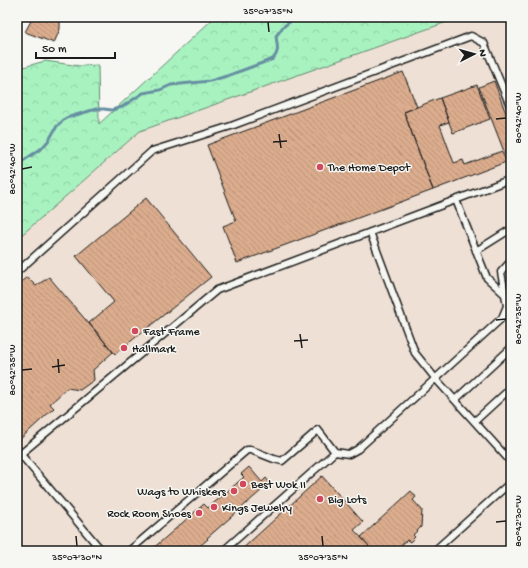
<svg xmlns="http://www.w3.org/2000/svg" width="528" height="568" viewBox="0 0 528 568" font-family="'Gochi Hand',sans-serif">
	<defs>
		<pattern id="forest-crowns" width="20" height="18" patternUnits="userSpaceOnUse"><rect width="20" height="18" fill="#a8f2c0"/><path d="M2 6a3 3 0 1 1 6 0M12 15a3 3 0 1 1 6 0" fill="none" stroke="#90cfa4"/></pattern>
		<pattern id="building-back-hatch" width="6" height="6" patternUnits="userSpaceOnUse"><rect width="6" height="6" fill="#dbac8d"/><path d="M-1 5l2 2M0 0l6 6M5-1l2 2" fill="none" stroke="#bb9379"/></pattern>
	</defs>
	<rect width="100%" height="100%" fill="#f6f6f2"/>
	<filter id="ink" filterUnits="userSpaceOnUse"><feTurbulence type="fractalNoise" baseFrequency=".025" numOctaves="2"/><feDisplacementMap in="SourceGraphic" scale="8" xChannelSelector="R" yChannelSelector="G"/><feConvolveMatrix kernelMatrix="1 2 1 2 8 2 1 2 1" color-interpolation-filters="sRGB"/></filter>
	<g filter="url(#ink)">
		<path fill="#eee0d4" d="M461,17H511V551H17V239L140,131Z"/>
		<path fill="url(#forest-crowns)" stroke="#62876e" d="M215,17H461L140,131L17,239V70L20,68L45,61L80,66L98,65L99,124Z"/>
		<g fill="none" stroke-linecap="round" stroke-linejoin="round">
			<path stroke="#668fa1" stroke-width="3" d="M379,17L383,19L389,17
				M17,165L42,148L49,140L57,126L66,118L96,109H104L112,110L122,107L143,93L160,90L171,85L210,81L227,76L273,59C280,51 277,46 276,36L283,27L296,17"/>
		</g>
		<path fill="url(#building-back-hatch)" stroke="#1c1c1c" d="M33,17H58L57,19L60,21V29L54,43L25,32Z
			M403,72L417,107L404,112L433,190L237,263L223,226L236,221L207,145Z
			M494,81L511,127V152L505,154L479,87Z
			M477,85L490,119L453,133L440,98Z
			M440,98L449,122L440,125L454,163L463,160L465,165L502,151L506,162L433,190L404,112Z
			M146,198L211,277L115,354L89,323L114,302L76,256Z
			M27,277L36,286L49,277L113,352L93,370L94,380L80,390L67,388L50,404L54,408L17,442V285Z
			M249,467L262,482L266,478L270,483L207,538L208,539L194,551H150L204,504L208,508L244,477L241,474Z
			M322,476L363,522L354,530L369,546L364,551H240Z
			M411,491L416,497L413,500L422,510L421,527L413,535L415,537L410,542L407,540L395,551H364L369,546L361,537Z"/>
		<g fill="none" stroke-linecap="round" stroke-linejoin="round">
			<g stroke="#1c1c1c" stroke-width="9">
				<path id="service" d="M456,200L487,278L511,300
					M370,232L415,353L435,378L511,462
					M476,251L511,229
					M17,272L152,151L231,126L471,36L484,43L511,108
					M455,400L511,348
					M475,421L511,388
					M17,450L102,551
					M335,452L349,454L358,449L502,318L507,306L501,272L511,261
					M17,457L217,290L511,179
					M129,551L247,450H251L274,459L282,461L318,430L335,452L223,551
					M434,551L511,482"/>
			</g>
			<use href="#service" stroke="#f6f6f2" stroke-width="6"/>
		</g>
	</g>
	<path fill="none" stroke="#1c1c1c" stroke-width="1.5" d="M268,22L269,32M496,119L506,118M279,134L281,148M273,142L287,141M22,169L32,167M496,320L506,319M300,334L302,348M294,341L308,340M58,359L59,373M52,367L65,365M22,370L32,369M496,522L506,521M76,536L77,546M322,536L323,546"/>
	<g fill="#d1495b" stroke="#f6f6f2" stroke-width="1.5">
		<circle cx="320" cy="167" r="4"/>
		<circle cx="135" cy="331" r="4"/>
		<circle cx="124" cy="348" r="4"/>
		<circle cx="243" cy="484" r="4"/>
		<circle cx="234" cy="491" r="4"/>
		<circle cx="320" cy="499" r="4"/>
		<circle cx="214" cy="507" r="4"/>
		<circle cx="199" cy="513" r="4"/>
	</g>
	<g text-anchor="middle" stroke-width="3" stroke-linejoin="round" paint-order="stroke">
		<g font-size="12" fill="#1c1c1c" stroke="#f6f6f2" text-anchor="start">
			<text x="328" y="171">The Home Depot</text>
			<text x="143" y="335">Fast Frame</text>
			<text x="132" y="352">Hallmark</text>
			<text x="251" y="488">Best Wok II</text>
			<text x="226" y="495" text-anchor="end">Wags to Whiskers</text>
			<text x="328" y="503">Big Lots</text>
			<text x="222" y="511">Kings Jewelry</text>
			<text x="191" y="517" text-anchor="end">Rock Room Shoes</text>
		</g>
	</g>
	<rect width="528" height="568" fill="none" stroke="#f6f6f2" stroke-width="44"/>
	<g transform="translate(474 54) rotate(84)" stroke="#f6f6f2" stroke-width="3" paint-order="stroke">
	<path d="M0-3L7 15L0 10L-7 15Z" fill="#1c1c1c"/>
	<text y="-6" font-size="11" font-weight="bold" text-anchor="middle" fill="#1c1c1c">N</text>
	</g>
	<path d="M36 52v6h79v-6" fill="none" stroke="#1c1c1c" stroke-width="2"/>
	<text x="42" y="52" font-size="12" fill="#1c1c1c" stroke="#f6f6f2" stroke-width="3" paint-order="stroke">50 m</text>
	<rect x="22" y="22" width="484" height="524" fill="none" stroke="#1c1c1c" stroke-width="1.5"/>
	<g font-size="10" text-anchor="middle" fill="#1c1c1c">
		<text x="268" y="14">35°07'35"N</text>
		<text transform="translate(517 118) rotate(-90)" y="4">80°42'40"W</text>
		<text transform="translate(11 169) rotate(-90)" y="4">80°42'40"W</text>
		<text transform="translate(517 319) rotate(-90)" y="4">80°42'35"W</text>
		<text transform="translate(11 370) rotate(-90)" y="4">80°42'35"W</text>
		<text transform="translate(517 521) rotate(-90)" y="4">80°42'30"W</text>
		<text x="77" y="560">35°07'30"N</text>
		<text x="323" y="560">35°07'35"N</text>
	</g>
</svg>
